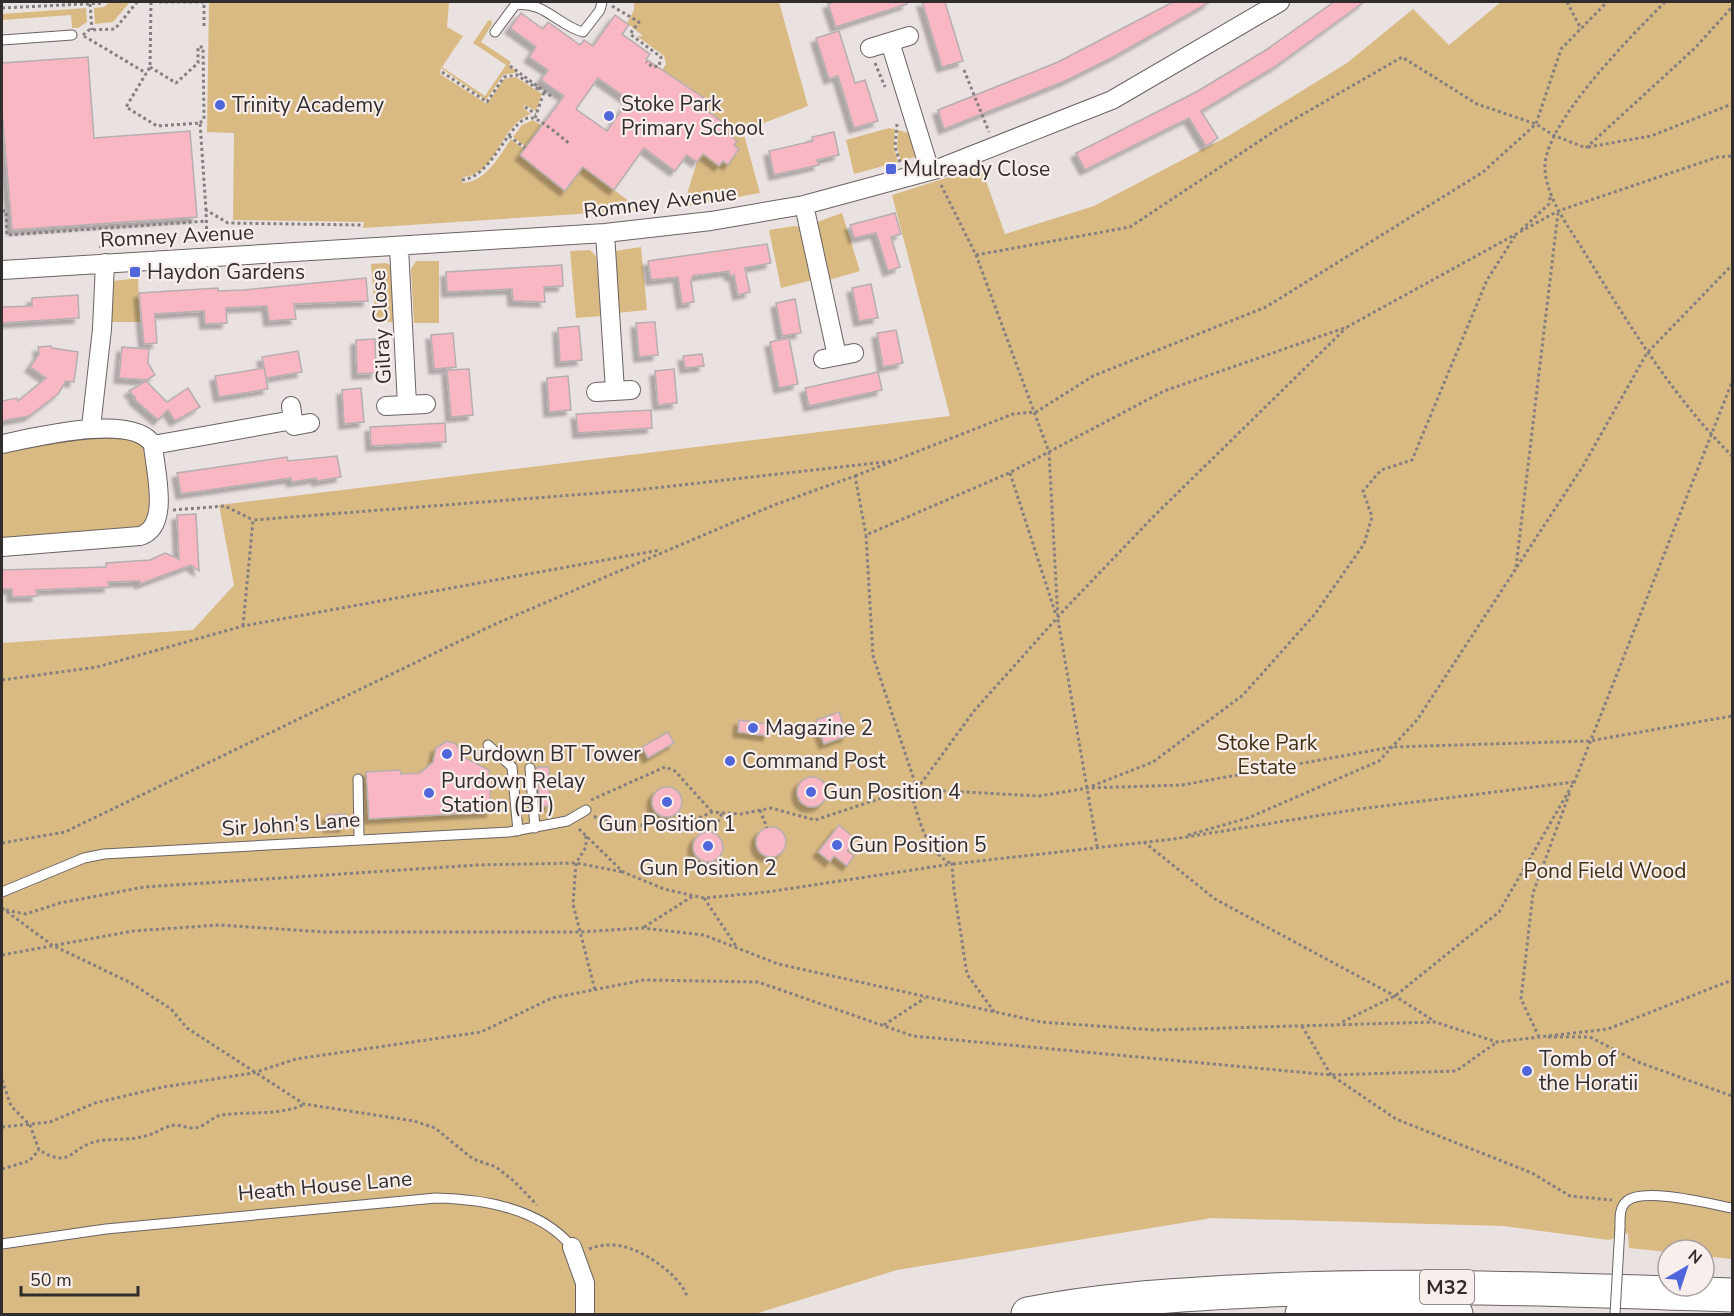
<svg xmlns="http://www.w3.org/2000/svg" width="1734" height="1316" viewBox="0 0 1734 1316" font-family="'Nunito Sans',sans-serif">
	<defs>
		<filter id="shadow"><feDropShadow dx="-5" dy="5" stdDeviation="1.5" flood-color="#0004"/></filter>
	</defs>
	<rect width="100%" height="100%" fill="#eae2e0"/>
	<path fill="#daba83" d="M110,2H130L113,22L95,24L94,8L104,7Z
		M209,2H449L447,27L463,36L442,67L485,96L506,65L473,43L488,21L491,20L492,24L481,42L511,62L509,66L518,72L503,75L486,100L441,68L440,74L487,104L504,79L516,77L542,94L536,111L525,105L523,108L531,114C501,123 496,176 463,177L462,183C486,182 499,156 511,139L524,149L520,155L531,141L526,147L513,137L522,125L533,120L570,145L567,156L550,180L565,191L583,167L641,210L363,228L364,222L233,220L234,133L207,132Z
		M634,2H779L808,106L743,131L760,193L683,207L697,162L703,154L719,165L723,161L728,165L739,150L734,145L737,141L721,129L725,123L705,109L709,102L698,94L693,100L662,70L666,64L664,56L637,36H643L627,23L634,10Z
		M1501,2H1732V1259L1704,1256V1250H1668V1252L1629,1248L1628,1233L1609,1240L1503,1226L1212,1218L897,1270L755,1314H2V643L193,630L234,585L219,505L950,416L892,195L981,167L1005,234L1094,206L1230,135L1347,63L1413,9L1449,45Z
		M86,8L87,22L78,28H72L71,15L2,20V14Z
		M889,128L895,129L894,148L898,162L854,174L846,140Z
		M898,130L913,134L915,157L901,161L897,148Z
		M842,213L860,271L829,280L817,222Z
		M794,226L800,227L813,280L781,288L769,230Z
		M641,247L647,310L617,313L615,251Z
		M590,250L596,256L602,316L576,318L570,251Z
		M416,261H439V323H414L411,269Z
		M386,263L392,266L397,322H376L371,264Z
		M138,278L140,322H111L113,281Z
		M97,433L138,440L147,446L153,512L142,529L2,541V450Z"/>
	<path fill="#f8b7c2" stroke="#b6aeaf" stroke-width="1.5" fill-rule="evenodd" filter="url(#shadow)" d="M834,2H907V4L836,27L828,4Z
		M922,2H945L963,61L942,67Z
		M1173,2H1210L1117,55L1065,81L944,129L938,110L1058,62Z
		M1334,2H1364L1276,66L1201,111L1218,138L1206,146L1189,118L1085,170L1076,153L1198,91L1266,50Z
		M521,13L543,29L548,22L580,45L584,40L593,46L615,15L629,25L622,34L650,54L646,59L710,102L705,109L725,124L721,129L737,141L734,145L739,149L728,165L723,161L719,166L703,154L697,162L687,155L675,171L644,148L614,190L583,167L565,191L520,155L564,96L541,80L548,70L529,57L536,47L510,28ZM598,78L629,100L607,131L576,109Z
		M839,31L855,83L865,80L878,121L854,128L838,76L829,79L816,38Z
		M88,57L94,138L190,131L197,217L12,230L2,111V63Z
		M834,132L839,155L817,160L819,165L774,175L769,151L813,141L812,137Z
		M895,213L901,234L891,237L900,267L888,271L876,233L854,238L850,225Z
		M767,244L771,263L745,268L750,292L738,295L734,275L730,276L729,271L693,276L691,281L694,302L682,304L678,277L651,280L648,261Z
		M562,265L563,286L544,287L545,302L513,301L512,289L447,292L446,272Z
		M366,278L368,301L294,304L296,319L269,321L267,306L226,308L227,323L205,324L204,311L155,314L157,343L144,344L139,293L218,288V291L243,290Z
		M871,284L878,318L859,321L852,288Z
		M78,295L79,318L2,323V307L32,306V298Z
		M795,299L801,333L782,336L776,303Z
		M655,322L658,355L639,357L636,323Z
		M579,326L582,360L560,362L558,328Z
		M896,330L903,363L883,367L877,333Z
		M453,333L456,367L434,369L431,335Z
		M789,338L798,384L779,388L770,342Z
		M375,339L376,373L357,374L356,340Z
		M51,346L52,348L78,352L74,382L66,381L58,394L29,416L2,421V401L17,398L18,401L46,378L30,367L39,354L38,347Z
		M122,347L149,349L148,363L155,375L147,380L119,378Z
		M298,351L302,372L266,378L268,389L219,397L215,376L264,368L266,378L262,357Z
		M702,354L704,366L685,368L683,356Z
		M469,369L473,415L451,417L447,370Z
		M674,369L677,403L658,405L655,371Z
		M878,372L882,390L809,406L805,388Z
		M568,376L571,410L549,412L547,378Z
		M146,381L167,402L188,388L200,407L175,421L168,410L158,420L134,399L136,398L129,391Z
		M361,388L364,422L344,424L342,390Z
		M651,410L652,428L578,433L576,414Z
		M445,423L446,442L371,446L370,427Z
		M337,456L341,477L317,481L316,478L292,482L291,478L181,494L177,473L287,457L288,461Z
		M196,514L199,571L191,565L140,584V581L108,582L109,587L36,590L37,596L12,597V589H2V570L106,567V563L150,560L165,553L179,559L177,515Z
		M839,712L847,736L824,744L816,720Z
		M739,720L769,724L768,736L738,732Z
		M668,732L674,743L648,758L642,747Z
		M447,741L456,744L463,757L489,770L491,812L369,819L366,772L400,770L401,774L420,773L433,762L436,748Z
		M537,767H549L550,806H540Z
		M797 792a15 15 0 1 1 30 0a15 15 0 1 1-30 0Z
		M652 802a15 15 0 1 1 30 0a15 15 0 1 1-30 0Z
		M345,814V827H328L327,815Z
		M839,825L856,840L847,851L854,856L847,866L834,856L830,862L818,852Z
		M756 842a15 15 0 1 1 30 0a15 15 0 1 1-30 0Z
		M693 847a15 15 0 1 1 30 0a15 15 0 1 1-30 0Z"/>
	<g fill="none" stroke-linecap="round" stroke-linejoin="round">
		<g stroke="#6a6361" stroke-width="11">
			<path id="service" d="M495,32L515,5C543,0 559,26 583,32L600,10L602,2
				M2,40L72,35
				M488,745L512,767L518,831
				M530,768L535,828
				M358,779L359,838
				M2,892L84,858L104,854L509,832L567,821L586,810
				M1620,1227C1620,1219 1619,1207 1627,1201C1644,1187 1710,1204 1732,1208
				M2,1244L106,1229L436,1198C483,1199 540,1208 572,1247"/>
		</g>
		<g stroke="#6a6361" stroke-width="20">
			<path id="minor" d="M890,42L930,171
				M870,48L909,36
				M804,205L837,356
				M605,233L615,391
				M399,247L407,405
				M2,270L605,233L711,221L804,205L937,169L1112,100L1280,2
				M823,359L854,353
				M596,392L631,390
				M291,406L294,426L310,423
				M386,406L426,404
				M91,427L102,329L105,263
				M2,444C32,438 134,412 153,445C155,470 171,527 140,536L2,547
				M153,445L293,420
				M572,1247L585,1283V1314"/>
		</g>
		<g stroke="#6a6361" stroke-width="35">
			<path id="motorway" d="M1028,1314C1095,1300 1164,1296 1232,1292C1398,1282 1565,1290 1732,1295
				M1302,1314H1456"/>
		</g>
		<path stroke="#85807f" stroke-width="3" stroke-dasharray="3 3" stroke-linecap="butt" d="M151,2L150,67L126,107L157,126L200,123L206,210
			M159,2H204V26
			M1567,2L1581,29
			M1665,2C1634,33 1542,125 1545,169C1547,201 1572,231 1588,258C1631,328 1674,398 1732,456
			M90,4L92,30
			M612,6L639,22L630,34L661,57L659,66L653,67L646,62
			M2,8L104,3
			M83,35L89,30L115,29L137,2
			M84,36L146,73
			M875,63L885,87
			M510,66L551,96
			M150,67L176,83L198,63V47H203L204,119L200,123
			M964,70L989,132
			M442,72L487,102L504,77L517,75L538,89L540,86
			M525,107L536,114
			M535,118L544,92
			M897,124L895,147L900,162
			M509,136L525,148
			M1588,147L1651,136L1732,104
			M462,180C494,177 511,114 532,118C541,119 562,138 570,144
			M941,185L976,255L1049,452L1058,620L1097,846
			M2,211H6L7,235L207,221
			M1521,230L1549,204L1551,193
			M207,241L206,210L228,223L361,225
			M100,248L113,228
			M976,255L1130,227L1279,128L1402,57L1477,104L1536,124L1553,135L1586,148L1695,48L1732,7
			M1010,473L1056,615
			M855,476L1013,414L1036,412L1093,376L1266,307L1483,172L1536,124L1561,49L1607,2
			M173,510L225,506L253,520
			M1516,567L1558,213
			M243,626L253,520L637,490L893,461
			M2,680L97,667L243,626L660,550
			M1574,783L1732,382
			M1092,786L1153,762L1243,695L1315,614L1364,544L1372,517L1363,491L1381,470L1412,460L1487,280L1515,236
			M909,789C921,819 922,849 952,864L1174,839L1359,809L1574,782L1499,912L1395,996L1342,1022
			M917,789L873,656L866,535L1009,473L1164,391L1347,327L1558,211L1718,157L1732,156
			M917,789L974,711L1065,609L1154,516L1346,328
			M591,800L665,767L675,771L712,812
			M760,810L767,828
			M594,816L600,820L638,825L685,824L712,812L741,814L771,808L815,820L909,789L1039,796L1088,788L1182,785L1392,747L1589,741L1732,716
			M579,829L623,872L664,889L704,898L767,892L952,864L954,890L967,974L995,1013
			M713,833L722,813
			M1188,835L1248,818L1379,761L1417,720L1583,466L1647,353L1732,265
			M586,836V847L576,863L573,904L595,990
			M1144,842L1215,899L1395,996L1434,1021
			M2,843L65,832L493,625L774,505L855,476L866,535
			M704,898L736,946
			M2,908L52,945L131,983L171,1009L187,1028L304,1104L414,1121L435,1128L473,1159L496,1167L515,1182L537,1205
			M6,910L26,914L60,903L144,887L477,865L576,863L623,872
			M644,927L693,896
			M2,955L133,931L219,925L325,932H580L642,928L704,935L778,964L1041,1022L1155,1030L1435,1022L1497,1042L1608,1029L1732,980
			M884,1025L925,998
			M1302,1026L1331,1075L1396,1119L1532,1173L1570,1196L1612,1200
			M1539,1037L1521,999L1533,893L1570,792
			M1548,1037H1590L1638,1062L1732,1096
			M2,1080L11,1106L30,1125L39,1150C75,1171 68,1144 104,1140C118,1139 132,1140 145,1136C156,1134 164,1126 175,1125C181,1125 187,1128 193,1128C205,1128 212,1116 222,1115C249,1111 277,1116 303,1105
			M2,1127L50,1122L95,1103L163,1087L253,1073L296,1059L481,1032L552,998L644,980L758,982L913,1036L1331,1075L1456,1071L1497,1042
			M2,1169L29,1161L39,1150
			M589,1249C599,1245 610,1244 621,1246C643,1250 679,1274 687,1296"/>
		<use href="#service" stroke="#fff" stroke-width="9"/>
		<use href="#minor" stroke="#fff" stroke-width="18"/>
		<use href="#motorway" stroke="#fff" stroke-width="33"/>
		<g stroke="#6a6361" stroke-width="11" stroke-linecap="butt">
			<path id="service-bridge" d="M1615,1314L1620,1227"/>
		</g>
		<use href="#service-bridge" stroke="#fff" stroke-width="9"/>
	</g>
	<g fill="#5067dc" stroke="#f8efed" stroke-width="2">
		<circle cx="220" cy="105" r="6"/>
		<circle cx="609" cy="116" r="6"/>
		<rect x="885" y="163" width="12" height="12" rx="3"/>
		<rect x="129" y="266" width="12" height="12" rx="3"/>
		<circle cx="753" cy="728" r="6"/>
		<circle cx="447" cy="754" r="6"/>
		<circle cx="730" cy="761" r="6"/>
		<circle cx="811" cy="792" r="6"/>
		<circle cx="429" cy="793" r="6"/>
		<circle cx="667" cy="802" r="6"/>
		<circle cx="837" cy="845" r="6"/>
		<circle cx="708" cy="846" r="6"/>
		<circle cx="1527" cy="1071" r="6"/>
	</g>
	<g text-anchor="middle" stroke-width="4.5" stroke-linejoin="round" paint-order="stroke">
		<rect fill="#f8efed" stroke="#6c6766" stroke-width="1.5" x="1420" y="1270" width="54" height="34" rx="4.5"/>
		<g font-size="20" font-weight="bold" fill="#302d2c">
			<text x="1447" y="1294">M32</text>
		</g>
		<g font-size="21" fill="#302d2c" stroke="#f8efed" text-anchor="start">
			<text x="621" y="111">Stoke Park<tspan x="621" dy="24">Primary School</tspan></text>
			<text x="232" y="112">Trinity Academy</text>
			<text x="903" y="176">Mulready Close</text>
			<text x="147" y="279">Haydon Gardens</text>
			<text x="765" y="735">Magazine 2</text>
			<text x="459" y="761">Purdown BT Tower</text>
			<text x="742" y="768">Command Post</text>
			<text x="441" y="788">Purdown Relay<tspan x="441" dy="24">Station (BT)</tspan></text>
			<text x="823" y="799">Gun Position 4</text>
			<text x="667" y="831" text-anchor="middle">Gun Position 1</text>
			<text x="849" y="852">Gun Position 5</text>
			<text x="708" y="875" text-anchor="middle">Gun Position 2</text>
			<text x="1539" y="1066">Tomb of<tspan x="1539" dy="24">the Horatii</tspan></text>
		</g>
		<g font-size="21" fill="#302d2c" stroke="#f8efed">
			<text transform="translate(660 202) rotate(-7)" y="7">Romney Avenue</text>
			<text transform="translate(177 236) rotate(-3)" y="7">Romney Avenue</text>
			<text transform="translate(381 327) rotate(-93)" y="7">Gilray Close</text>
			<text transform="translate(291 824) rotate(-4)" y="7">Sir John's Lane</text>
			<text transform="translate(325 1186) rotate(-5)" y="7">Heath House Lane</text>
		</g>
		<g font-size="21" fill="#413012" stroke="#f8efed">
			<text x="1267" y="750">Stoke Park<tspan x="1267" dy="24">Estate</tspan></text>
			<text x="1605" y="878">Pond Field Wood</text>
		</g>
	</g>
	<rect width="1734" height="1316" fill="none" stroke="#302d2c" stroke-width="6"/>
	<g transform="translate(1686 1268) rotate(39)"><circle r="28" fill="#f8efed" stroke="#a8a1a0" stroke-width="1.5"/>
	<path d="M0-4.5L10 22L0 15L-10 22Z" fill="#5067dc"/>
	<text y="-9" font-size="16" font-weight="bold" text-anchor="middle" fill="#302d2c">N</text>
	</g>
	<path d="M21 1286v9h117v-9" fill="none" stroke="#302d2c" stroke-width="3"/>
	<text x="30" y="1286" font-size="18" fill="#302d2c" stroke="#f8efed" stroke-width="4.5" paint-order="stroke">50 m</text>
</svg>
